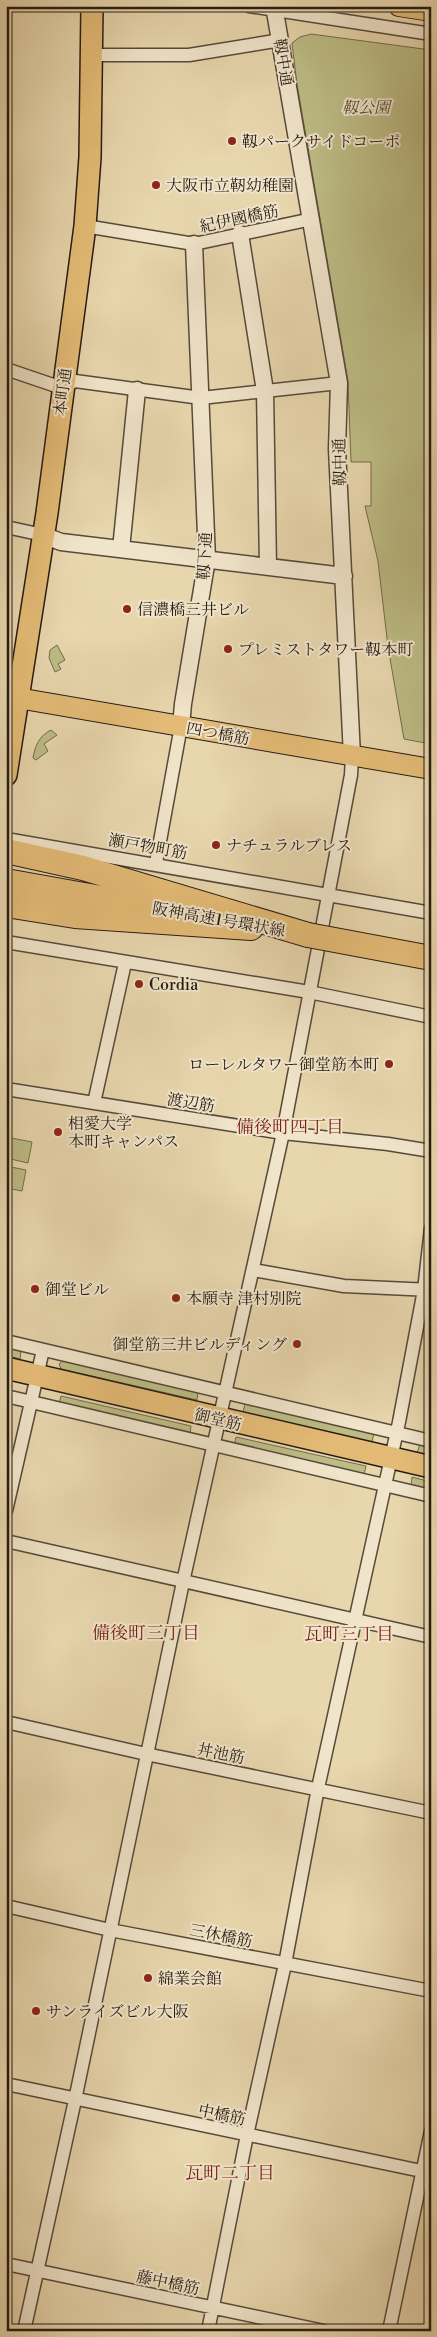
<svg xmlns="http://www.w3.org/2000/svg" width="437" height="2337" viewBox="0 0 437 2337" font-family="'Libre Bodoni','Noto Serif JP',serif">
	<rect width="100%" height="100%" fill="#e8d6ad"/>
	<filter id="stains"><feTurbulence type="fractalNoise" baseFrequency=".004" numOctaves="4"/><feColorMatrix values="0 0 0 0 .2 0 0 0 0 .09 0 0 0 0 .02 0 0 0 .5 -.17"/></filter>
	<radialGradient id="worn" r=".72"><stop offset=".6" stop-color="#630" stop-opacity="0"/><stop offset="1" stop-color="#630" stop-opacity=".3"/></radialGradient>
	<path fill="#bdbc85" stroke="#726c4c" d="M311,34L431,50V744L404,739L388,647L378,561L365,506H371V462H351L348,381L297,84L292,43L300,37Z
		M57,645L65,660L58,664L61,669L55,672L49,658L50,650Z
		M51,730L57,735L44,744L48,751L36,760L33,758C35,746 39,736 51,730Z
		M6,1137L32,1142L28,1163L6,1158Z
		M6,1166L26,1170L22,1191L6,1188Z
		M6,1347L21,1351L20,1359L6,1355Z
		M63,1361L198,1392L197,1400L61,1369L59,1364Z
		M61,1396L191,1426L190,1434L59,1403Z
		M245,1403L374,1433L372,1442L243,1413Z
		M236,1437L366,1466L364,1475L234,1446Z
		M420,1444L431,1446V1456L417,1453Z
		M412,1477L431,1482V1491L411,1487Z"/>
	<g fill="none" stroke-linecap="round" stroke-linejoin="round">
		<g stroke="#564a3a" stroke-width="15">
			<path id="minor" d="M249,6L431,34
				M92,55H189L281,40
				M85,226L194,244L312,219
				M6,369L62,388L75,381L201,398L339,383
				M6,527L43,535
				M6,839L431,913
				M156,863L181,726
				M6,942L309,992L431,1017
				M6,1089L283,1133L388,1144L431,1151
				M94,1103L125,963
				M253,1270L344,1286L431,1290
				M6,1341L431,1441
				M6,1396L431,1496
				M6,1511L43,1350
				M6,1541L431,1637
				M6,1722L146,1754L431,1813
				M6,1906L110,1930L431,1991
				M6,2084L431,2173
				M6,2264L324,2331
				M24,2331L75,2100L183,1582L283,1133L351,775L352,756
				M208,2331L247,2135L285,1964L318,1788L399,1422L424,1290L431,1228
				M389,2331L431,2131"/>
		</g>
		<g stroke="#564a3a" stroke-width="19">
			<path id="tertiary" d="M274,6L339,383L337,449L352,756
				M240,234L265,391L268,567
				M43,535L61,542L344,576
				M121,549L137,390
				M181,726L183,704L207,559L194,244"/>
		</g>
		<g stroke="#261c13" stroke-width="22">
			<path id="primary" d="M399,6L431,11
				M6,696L431,769"/>
		</g>
		<g stroke="#261c13" stroke-width="24">
			<path id="trunk" d="M6,775L47,513L85,226L90,157L92,6
				M6,1368L431,1467"/>
		</g>
		<g stroke="#261c13" stroke-width="26">
			<path id="motorway" d="M6,851L83,868L308,935
				M6,881L196,915
				M6,905L75,916L251,928"/>
		</g>
		<use href="#minor" stroke="#f0e4ca" stroke-width="12"/>
		<use href="#tertiary" stroke="#f0e4ca" stroke-width="16"/>
		<use href="#primary" stroke="#e4bb76" stroke-width="20"/>
		<use href="#trunk" stroke="#e4bb76" stroke-width="21"/>
		<use href="#motorway" stroke="#e4bb76" stroke-width="24"/>
		<g stroke="#261c13" stroke-width="26" stroke-linecap="butt">
			<path id="motorway-bridge" d="M308,935L431,958"/>
		</g>
		<use href="#motorway-bridge" stroke="#e4bb76" stroke-width="24"/>
	</g>
	<g fill="#8f2418" stroke="#f0e4ca" stroke-width="2">
		<circle cx="232" cy="141" r="5"/>
		<circle cx="156" cy="185" r="5"/>
		<circle cx="127" cy="609" r="5"/>
		<circle cx="228" cy="649" r="5"/>
		<circle cx="216" cy="845" r="5"/>
		<circle cx="139" cy="984" r="5"/>
		<circle cx="389" cy="1064" r="5"/>
		<circle cx="58" cy="1132" r="5"/>
		<circle cx="35" cy="1289" r="5"/>
		<circle cx="176" cy="1298" r="5"/>
		<circle cx="297" cy="1344" r="5"/>
		<circle cx="148" cy="1978" r="5"/>
		<circle cx="36" cy="2011" r="5"/>
	</g>
	<g text-anchor="middle" stroke-width="4" stroke-linejoin="round" paint-order="stroke">
		<g font-size="16" fill="#261c13" stroke="#f0e4ca">
			<text transform="translate(284 62) rotate(80)" y="6">靱中通</text>
			<text transform="translate(239 218) rotate(-12)" y="6">紀伊國橋筋</text>
			<text transform="translate(62 392) rotate(-83)" y="6">本町通</text>
			<text transform="translate(339 462) rotate(-91)" y="6">靱中通</text>
			<text transform="translate(204 556) rotate(-87)" y="6">靱下通</text>
			<text transform="translate(218 733) rotate(10)" y="6">四つ橋筋</text>
			<text transform="translate(148 846) rotate(10)" y="6">瀬戸物町筋</text>
			<text transform="translate(219 919) rotate(10)" y="6">阪神高速1号環状線</text>
			<text transform="translate(191 1102) rotate(9)" y="6">渡辺筋</text>
			<text transform="translate(218 1419) rotate(13)" y="6">御堂筋</text>
			<text transform="translate(221 1753) rotate(11)" y="6">丼池筋</text>
			<text transform="translate(221 1935) rotate(11)" y="6">三休橋筋</text>
			<text transform="translate(222 2114) rotate(12)" y="6">中橋筋</text>
			<text transform="translate(168 2282) rotate(12)" y="6">藤中橋筋</text>
		</g>
		<g font-size="16" font-style="italic" fill="#534c35" stroke="#f0e4ca">
			<text x="366" y="113">靱公園</text>
		</g>
		<g font-size="16" fill="#261c13" stroke="#f0e4ca" text-anchor="start">
			<text x="242" y="147">靱パークサイドコーポ</text>
			<text x="166" y="191">大阪市立靭幼稚園</text>
			<text x="137" y="615">信濃橋三井ビル</text>
			<text x="238" y="655">プレミストタワー靱本町</text>
			<text x="226" y="851">ナチュラルブレス</text>
			<text x="149" y="990">Cordia</text>
			<text x="379" y="1070" text-anchor="end">ローレルタワー御堂筋本町</text>
			<text x="68" y="1129">相愛大学<tspan x="68" dy="18">本町キャンパス</tspan></text>
			<text x="45" y="1295">御堂ビル</text>
			<text x="186" y="1304">本願寺 津村別院</text>
			<text x="287" y="1350" text-anchor="end">御堂筋三井ビルディング</text>
			<text x="158" y="1984">綿業会館</text>
			<text x="46" y="2017">サンライズビル大阪</text>
		</g>
		<g font-size="18" fill="#7a1f14" stroke="#f0e4ca">
			<text x="290" y="1133">備後町四丁目</text>
			<text x="146" y="1639">備後町三丁目</text>
			<text x="349" y="1640">瓦町三丁目</text>
			<text x="230" y="2179">瓦町二丁目</text>
		</g>
	</g>
	<rect width="437" height="2337" fill="none" stroke="#e8d6ad" stroke-width="25"/>
	<rect x="8" y="8" width="422" height="2322" fill="none" stroke="#261c13" stroke-width="2.5"/>
	<rect x="12" y="12" width="412" height="2312" fill="none" stroke="#261c13"/>
	<rect width="100%" height="100%" filter="url(#stains)"/>
	<rect width="100%" height="100%" fill="url(#worn)"/>
</svg>
